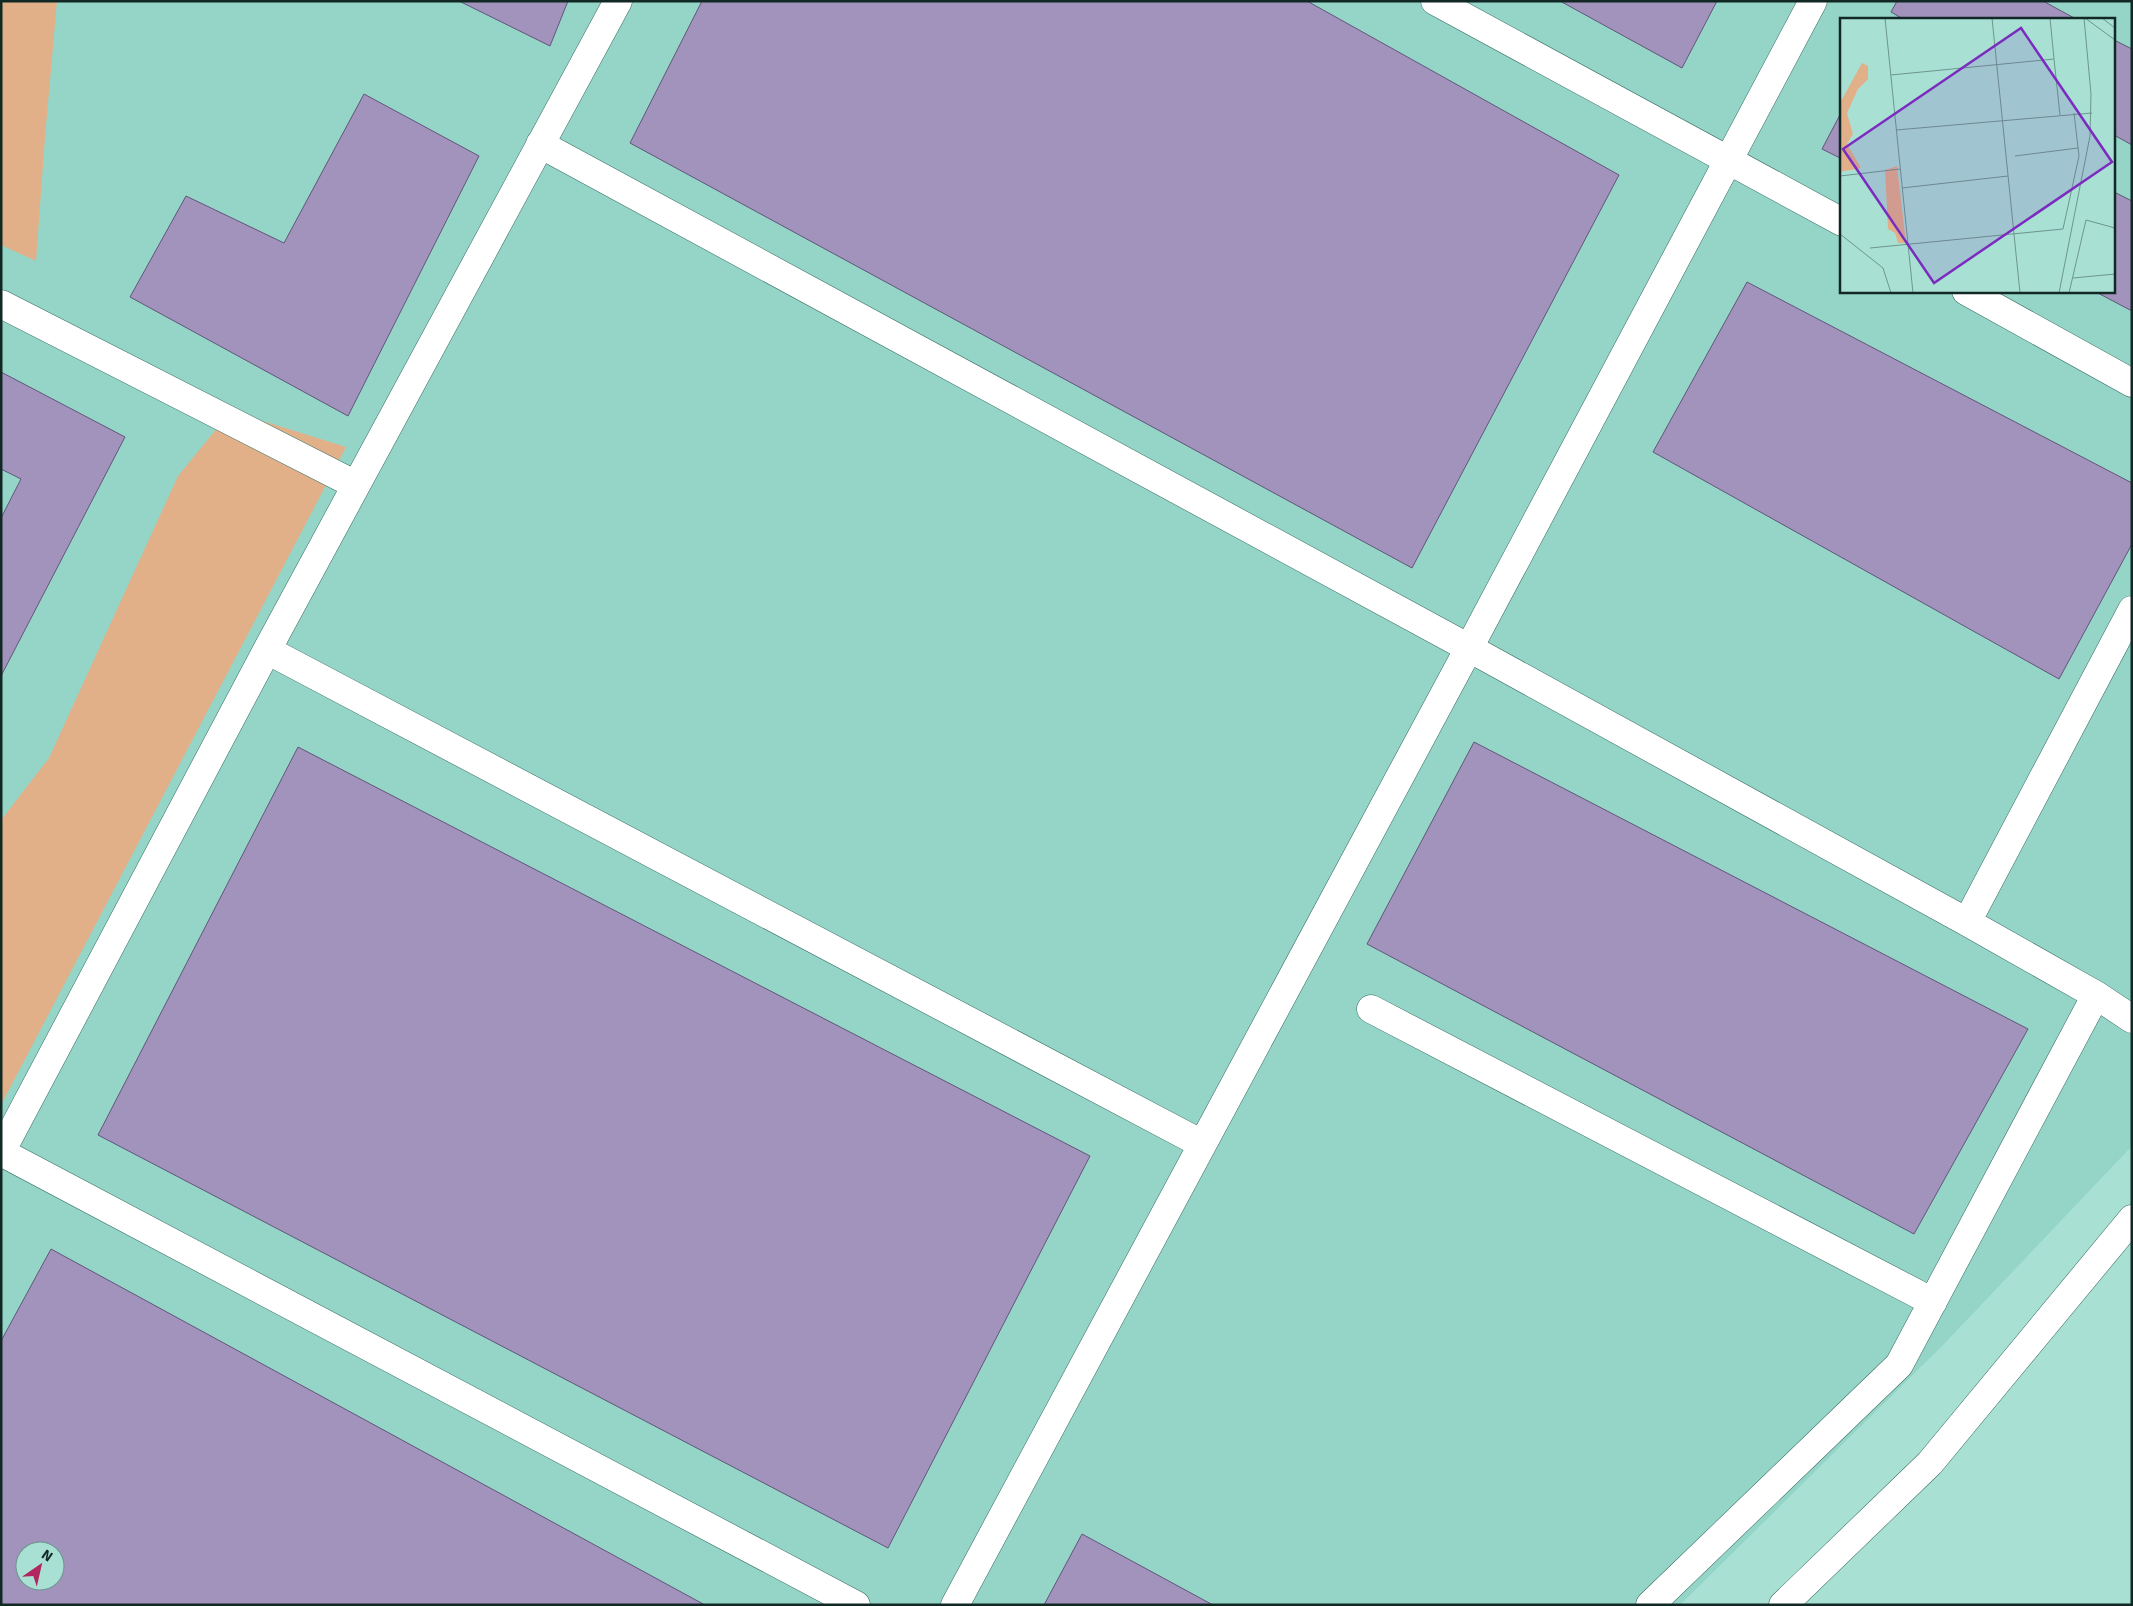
<svg xmlns="http://www.w3.org/2000/svg" width="2133" height="1606" viewBox="0 0 2133 1606" font-family="Signika,sans-serif">
	<rect width="100%" height="100%" fill="#a8e0d4"/>
	<path fill="#94d5c8" fill-rule="evenodd" d="M1,1H2132V1146L1943,1345L1680,1605H1ZM1842,19H2114V291H1842ZM25,1551H55V1581H25Z"/>
	<path fill="#e1b088" d="M1,1H57L45,137L36,261L1,245Z
		M231,411L346,447L1,1105V820L49,758L178,476Z"/>
	<path fill="#a193bb" stroke="#62557a" fill-rule="evenodd" d="M459,1H568L550,46Z
		M702,1H1307L1619,175L1412,568L630,143Z
		M1560,1H1717L1682,68Z
		M1897,1H2043L2076,19H1903L1891,12Z
		M2114,40L2132,49V145L2114,135Z
		M364,94L479,156L348,416L130,297L186,196L284,243Z
		M1842,111V159L1822,149Z
		M2114,192L2132,201V311L2094,291H2114Z
		M1747,282L2132,483V544L2059,679L1653,452Z
		M1,372L125,437L1,676V518L21,479L1,469Z
		M1474,742L2028,1029L1914,1234L1367,944Z
		M298,747L1090,1156L888,1548L98,1135Z
		M51,1249L705,1605H1V1341ZM25,1551H55V1581H25Z
		M1082,1534L1213,1605H1044Z"/>
	<g fill="none" stroke-linecap="round" stroke-linejoin="round">
		<g stroke="#366c62" stroke-width="29">
			<path id="minor" d="M618,1L267,650L1,1152L856,1605
				M1435,1L1842,222
				M540,144L1469,648L1967,922L2096,995L2132,1019
				M1966,291L2132,383
				M1,304L356,485
				M267,650L1202,1144
				M1967,922L2132,610
				M1371,1009L1933,1302
				M955,1605L1469,648L1813,1
				M1650,1605L1899,1365L2096,995
				M1783,1605L1930,1463L2132,1219"/>
		</g>
		<use href="#minor" stroke="#fff" stroke-width="28"/>
	</g>
	<g transform="translate(1840 18)">
		<rect width="275" height="275" fill="#a8e0d4"/>
		<path d="M22,45L28,48V61L18,71L7,95L13,116L7,126L21,150L0,154V85ZM57,148L66,225H58L55,215L48,211L45,152Z" fill="#e1b088"/>
		<path fill="none" stroke="#6c968e" stroke-width="1" d="M45,0L73,275M152,0L180,275M210,0L214,41M245,0L275,22M262,0L275,10M51,57L214,41L220,97M56,112L252,95M175,138L238,130M0,158L60,151M62,170L168,158M0,216L43,250L51,275M30,230L223,211L239,138L234,95M233,260L275,256M219,275L250,118L251,76L244,0M229,275L246,202L275,210"/>
		<path fill="#7b2cbf" fill-opacity="0.15" stroke="#7b2cbf" stroke-width="2.5" d="M181,10L272,144L94,265L3,131Z"/>
		<rect width="275" height="275" fill="none" stroke="#122824" stroke-width="2.5"/>
	</g>
	<rect width="2133" height="1606" fill="none" stroke="#122824" stroke-width="5"/>
	<g transform="translate(40 1566) rotate(34)"><circle r="24" fill="#a8e0d4" stroke="#6c968e"/>
	<path d="M0-4L9 19L0 12L-9 19Z" fill="#b12560"/>
	<text y="-8" font-size="14" font-weight="bold" text-anchor="middle" fill="#122824">N</text>
	</g>
</svg>
